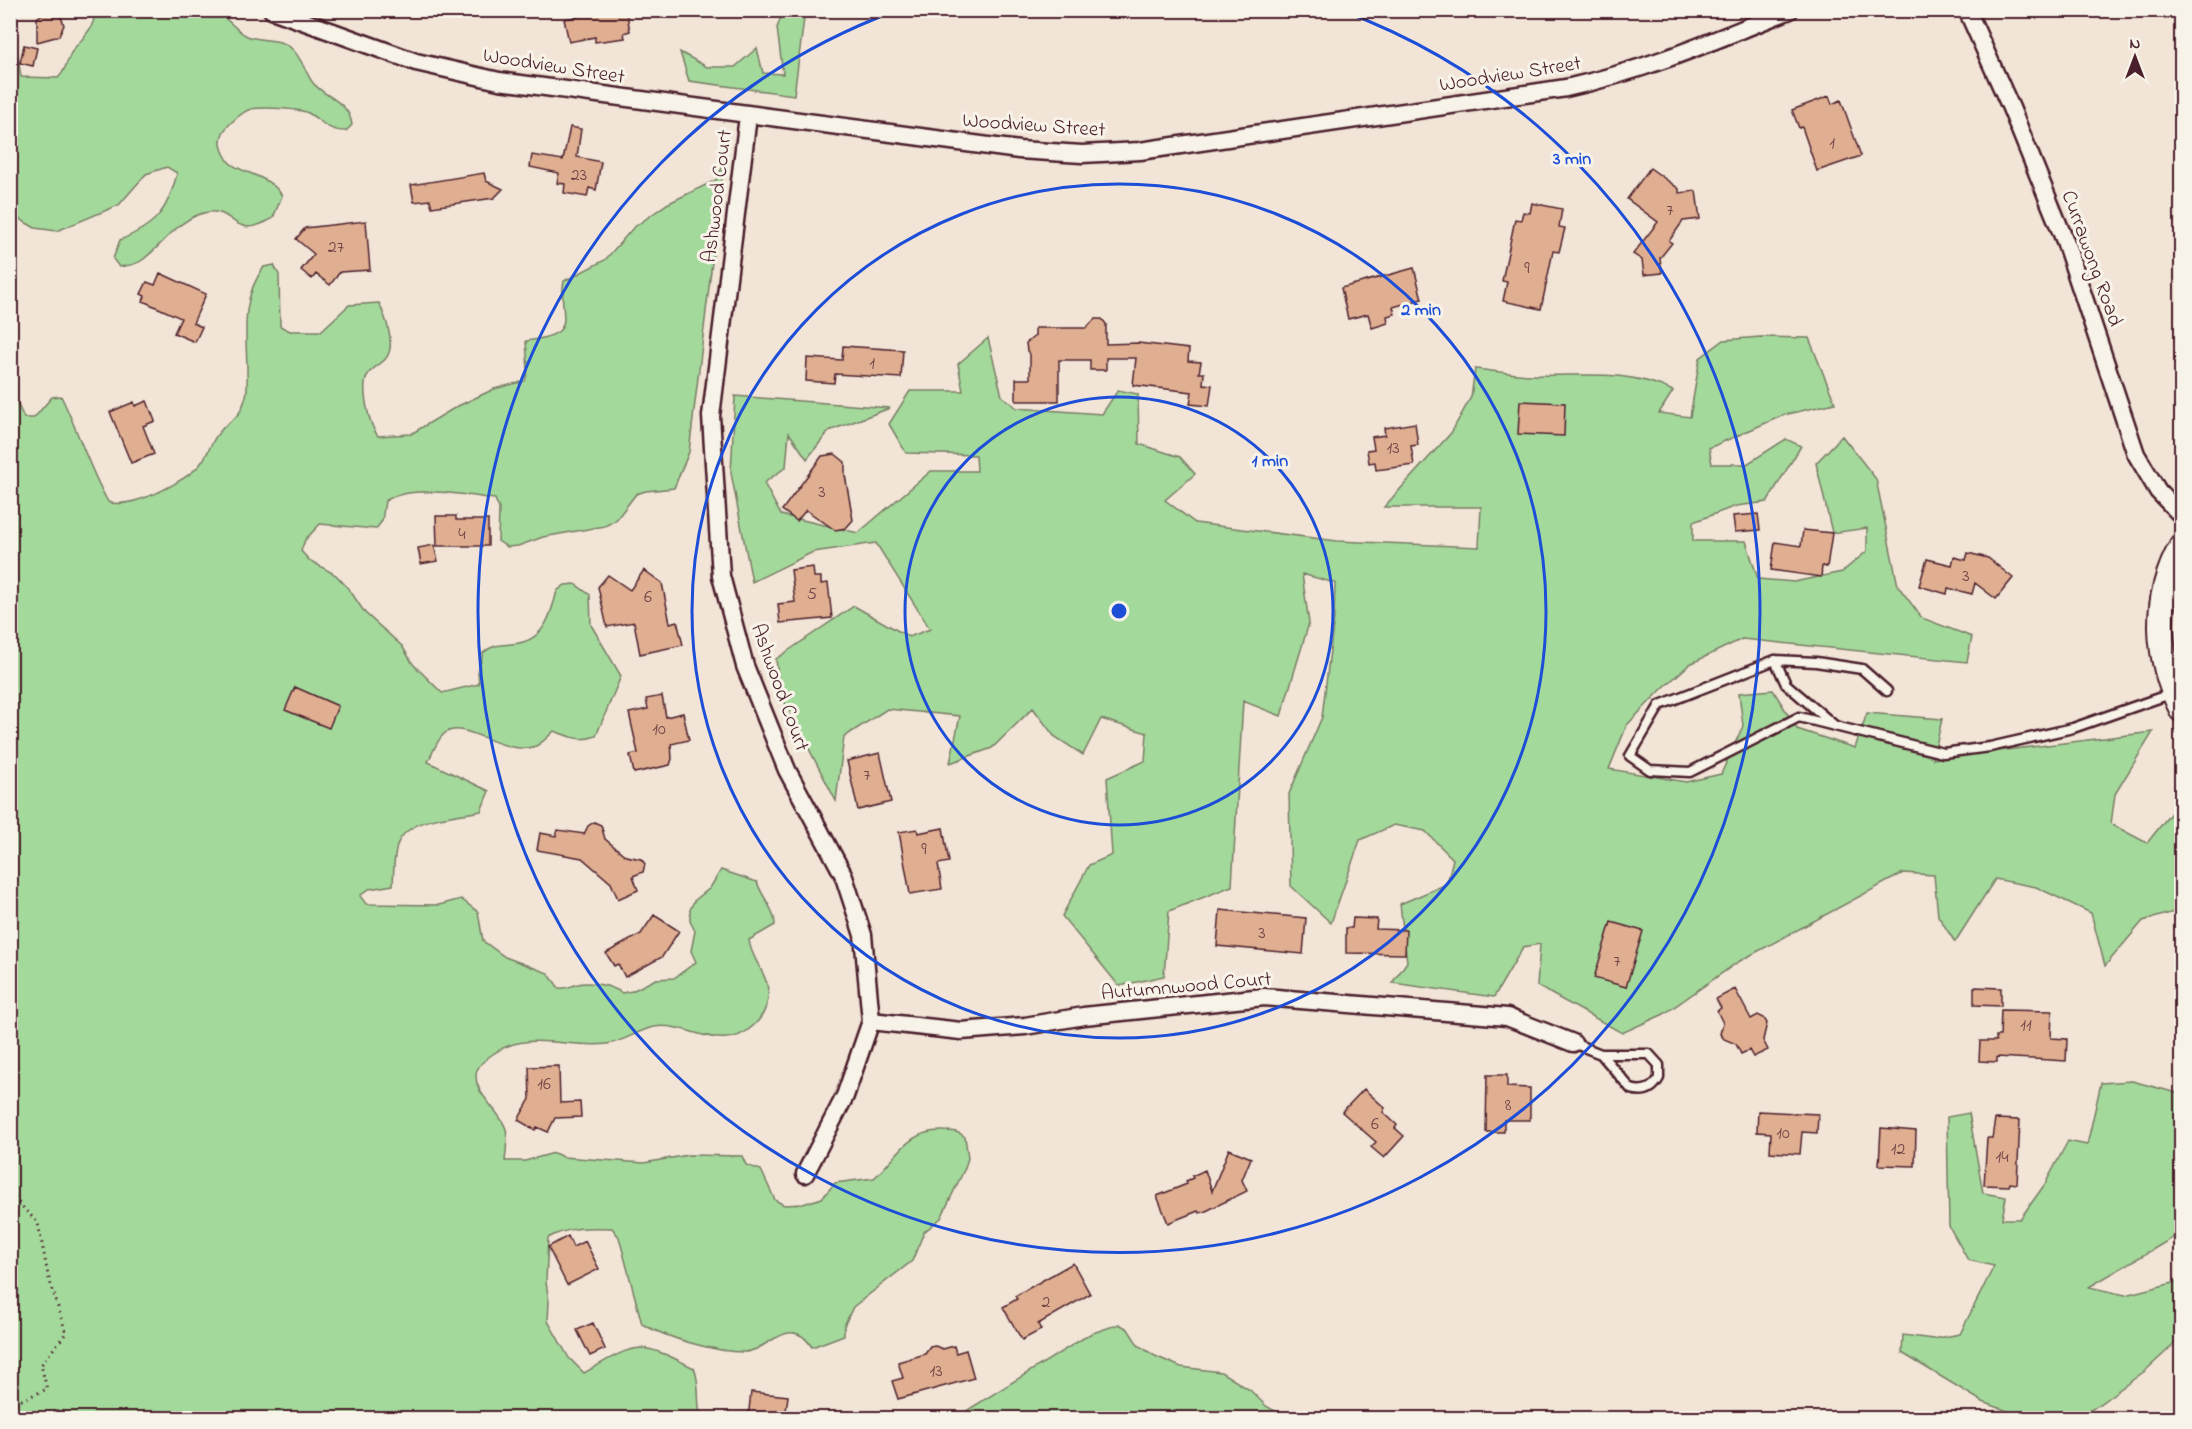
<svg xmlns="http://www.w3.org/2000/svg" width="2192" height="1429" viewBox="0 0 2192 1429" font-family="'Indie Flower',sans-serif">
	<rect width="100%" height="100%" fill="#f2e5d7"/>
	<filter id="ink" filterUnits="userSpaceOnUse"><feTurbulence type="fractalNoise" baseFrequency=".0167" numOctaves="2"/><feDisplacementMap in="SourceGraphic" scale="12" xChannelSelector="R" yChannelSelector="G"/><feConvolveMatrix kernelMatrix="1 2 1 2 8 2 1 2 1" color-interpolation-filters="sRGB"/></filter>
	<g filter="url(#ink)">
		<path fill="#a4d99c" stroke="#777c64" stroke-width="1.5" d="M94,11H215C227,17 235,30 247,36C261,42 279,37 291,48C301,56 305,72 313,83C327,99 349,101 352,125L346,131C328,131 324,123 310,114C301,108 261,107 251,109C243,111 227,125 223,133C218,143 223,153 229,162C239,173 271,175 282,196L273,218C233,242 236,209 209,212C179,216 163,246 141,261C135,265 126,266 119,267L113,259L120,240C156,225 168,211 177,173L167,167L146,174L119,205L57,231L35,228L11,214V47L18,57L21,77L58,78C66,71 66,62 71,53C80,39 97,28 94,11Z
			M783,11H805L794,95L689,81L680,52L707,67H735L757,48L763,73L783,74L777,28Z
			M724,163L689,452L674,488L646,491L636,494L616,520L605,526L543,537L518,546L507,547L498,541L499,509L495,499C464,495 413,484 385,501L382,521L376,529L320,524L305,540L301,551L309,560L336,575L349,589L365,613L402,646L413,664L442,693L479,684L478,672L483,653C496,642 504,646 519,643C545,638 551,614 557,591L565,585L575,584L590,595L591,625L621,676L596,736C580,742 570,737 554,731C549,736 542,743 536,746C504,758 464,717 444,734C437,740 432,754 428,762L489,791L481,811C457,816 409,817 398,843C393,856 394,871 393,885L369,889L360,896L366,904L439,905L461,899L478,912L483,941L505,957L548,973L559,988C568,989 570,986 578,984C591,981 612,986 622,993L632,991L656,979L674,978L696,962L691,951L695,931L690,921V910L694,901L710,888L721,870L757,882C762,897 775,910 775,925L749,940C751,961 771,975 768,999C766,1010 760,1020 753,1026C721,1056 689,1021 654,1027C638,1030 624,1042 607,1044C569,1049 527,1029 493,1054C487,1058 480,1063 477,1070C470,1092 500,1109 506,1129C508,1138 506,1151 505,1161H525L554,1153L563,1157L644,1163L688,1155L742,1156L746,1165L761,1170L775,1200L784,1205L803,1204L822,1198L835,1183L874,1178C897,1158 907,1129 944,1131C953,1131 958,1131 965,1137L968,1158L965,1168L941,1218L924,1232L912,1261L853,1307L844,1326V1335L812,1347C790,1312 767,1352 744,1352C715,1352 667,1338 642,1324L619,1237L612,1228C590,1227 567,1227 548,1238L546,1282L549,1302L548,1321L569,1358L584,1373C638,1342 638,1340 694,1368C701,1384 696,1402 701,1418H11L10,387L24,418H34L52,397L61,396C78,431 89,468 108,502C130,510 187,482 201,463C208,454 211,443 217,435C231,415 238,425 246,396C248,387 247,377 247,368C246,331 241,298 264,267L274,265L279,275L280,326L290,331H321L349,305L379,303C385,317 392,333 390,349C388,362 377,364 369,373C359,385 369,425 378,436L411,434L456,407L494,389L525,381L528,370L526,341C584,334 556,316 564,281L605,260L633,228L667,204L716,180Z
			M1760,337L1809,338L1835,403L1784,415L1709,448L1712,464H1747L1786,439L1801,446L1767,502L1736,506L1693,522V541H1746L1758,579L1794,582L1842,572L1867,551V528L1832,533L1816,463L1842,436L1876,479L1898,586L1922,618L1972,637L1967,662L1742,639L1690,664L1663,688L1627,725L1609,769L1686,782L1721,774L1743,726L1739,693L1773,690L1797,729L1855,748L1867,713L1942,719L1933,759L2153,732L2115,794L2111,824L2147,843L2178,804L2181,803V910L2143,921L2105,966L2091,913L2036,887L1995,879L1955,942L1938,916L1934,875L1903,873L1738,962L1664,1014L1622,1033L1537,986L1540,944L1523,947L1494,997L1392,983L1407,962L1400,904L1447,884L1453,859L1425,831L1394,825L1360,840L1331,923L1291,886L1289,794L1322,717L1334,617L1335,583L1302,574L1309,623L1281,716L1243,701L1232,886L1169,911L1164,976L1119,986L1062,916L1089,865L1112,855L1107,778L1145,761L1147,733L1101,719L1083,755L1054,736L1033,708L992,748L950,763L960,716L887,709L844,737L836,801L780,693L776,659L854,606L909,637L930,629L876,543L813,552L752,582L731,473L735,396L890,408L829,431L807,459L789,433L786,467L764,483L781,515L858,533L931,471H977L976,455L906,453L889,424L910,391H963L958,364L988,338L1002,396L1017,408L1102,414L1118,390L1138,394L1139,444L1180,457L1195,474L1165,500L1195,523L1337,541L1479,547L1481,507H1384L1451,433L1471,397L1475,369C1493,371 1512,374 1531,375C1579,377 1628,368 1673,391L1659,413L1690,417L1700,358L1724,340Z
			M2132,1081L2181,1094V1233L2089,1287L2125,1295L2181,1281V1338L2145,1371L2091,1410L2052,1418H2027L1983,1402L1902,1353L1903,1335L1933,1339L1960,1334L1994,1266L1968,1260L1949,1226L1947,1117L1969,1113L1983,1193L2006,1197L2002,1219H2020L2045,1184L2068,1141L2087,1145L2101,1083Z
			M1119,1324L1128,1329L1138,1345L1155,1356L1181,1367L1221,1372L1250,1390L1266,1406L1282,1415L1316,1418H955L1090,1334Z"/>
		<path fill="#e0af92" stroke="#4a1f2b" stroke-width="1.5" d="M599,10H626L630,31L624,33L625,38L595,42V37L569,42L564,19L599,13Z
			M47,11L60,14L64,25L59,36L37,42V18Z
			M24,45L37,48L33,66L20,63Z
			M1829,96L1832,104L1841,100L1861,156L1817,171L1802,127L1799,128L1792,110Z
			M570,127L581,129L577,157L601,162L596,190L589,188L587,197L564,193L565,184L557,183L559,173L530,167L532,155L563,160Z
			M1650,168L1679,189V193L1696,191L1700,219L1683,221L1669,241L1672,243L1660,258L1662,273L1644,275L1642,260L1633,254L1658,222L1627,199Z
			M484,173L486,181L503,189L494,198L432,207L430,200L414,202L411,185Z
			M1532,203L1562,209L1559,227L1565,228L1559,252L1553,251L1541,309L1503,301L1507,282L1502,281L1515,219L1521,220L1523,212L1530,213Z
			M366,221L370,270L340,272L330,285L316,274L312,279L301,270L314,254L296,239L305,228Z
			M1414,268L1422,299L1393,307L1395,314L1387,316L1388,323L1372,328L1368,314L1348,319L1341,288Z
			M160,273L206,294L193,323L202,327L195,342L174,333L181,318L143,301L145,296L141,294L147,282L155,285Z
			M1095,319H1102L1106,324V344L1138,343L1189,349L1188,361L1201,362L1199,373H1204L1203,384L1212,385L1209,406L1190,404L1192,392L1133,385L1136,358H1106V370H1090V360H1059V401H1016V379H1030V354L1027,351L1026,343L1035,336V328H1086Z
			M843,346L903,350L901,378L835,374L834,383L806,381L807,358L842,360Z
			M147,401L155,421L143,426L154,454L131,463L110,412L134,402L135,406Z
			M1520,401L1565,403L1564,436L1518,434Z
			M1415,423L1418,445L1411,446L1414,465L1376,470L1375,462L1369,463L1367,450L1374,449L1372,437L1385,435L1384,428Z
			M835,454L845,462V475L853,520L846,528L835,530L806,510L797,521L782,510L822,456Z
			M1758,514L1760,530L1735,532L1733,516Z
			M436,516H456V520H488V546H437Z
			M1803,530L1832,533L1827,567L1822,566L1821,577L1771,570L1775,542L1801,546Z
			M434,545L438,561L421,564L418,548Z
			M1968,553L1988,558L2013,578L1996,599L1975,583L1972,594L1948,588L1947,594L1919,586L1927,559L1952,565L1954,557L1966,560Z
			M813,567L814,577H821V584L828,583L832,618L780,623L778,604L795,602L791,570Z
			M644,570L662,583L670,623L677,621L683,645L640,654L634,622L607,627L598,587L608,575L630,590Z
			M295,687L338,706L329,728L285,710Z
			M662,696L666,717L683,713L689,740L671,744L672,759L670,765L634,773L630,755L638,753L629,713L648,709L646,699Z
			M880,753L891,802L858,810L847,761Z
			M594,822L601,825L605,839L626,856L641,859L645,864L643,872L633,876L638,890L618,899L611,883L582,858L537,850L540,833L556,836L558,830L584,834L588,826Z
			M943,828L949,862L938,864L942,889L910,894L899,832L917,829L918,833Z
			M1220,910L1306,918L1303,954L1217,946Z
			M654,915L679,931L662,957L625,977L618,964L614,966L606,953L641,934Z
			M1353,918L1377,919L1376,929L1406,930L1405,954L1346,953V928H1352Z
			M1611,922L1643,931L1626,987L1594,978Z
			M1974,987L2001,988V1006L1974,1005Z
			M1735,989L1751,1019L1758,1015L1764,1018L1767,1023L1763,1040L1768,1050L1753,1057L1749,1050L1741,1054L1736,1044L1724,1039L1720,1034L1723,1023L1717,1011L1721,1008L1716,999Z
			M2001,1010L2052,1011L2051,1038L2067,1039L2066,1061L1997,1057V1062L1979,1061L1980,1041H1996V1036H2000Z
			M559,1066L560,1103L580,1102L581,1117L555,1118L548,1132L537,1127L535,1130L518,1120L530,1099L529,1067Z
			M1487,1075H1507V1087L1530,1088V1120H1504V1132H1486Z
			M1364,1089L1385,1108L1383,1112L1397,1125L1395,1128L1404,1136L1384,1158L1371,1147L1376,1142L1342,1112Z
			M1758,1111L1818,1114L1817,1133L1802,1132L1800,1154L1770,1152L1771,1133L1757,1132Z
			M1995,1119L2020,1120L2017,1184L2010,1183L2009,1186L1984,1185L1987,1138H1992Z
			M1881,1128L1916,1131L1915,1166L1879,1165Z
			M1229,1149L1251,1158L1242,1180L1247,1191L1204,1212L1199,1213L1198,1211L1168,1223L1157,1196L1187,1184L1186,1181L1193,1178L1192,1176L1205,1170L1212,1191Z
			M568,1236L573,1247L585,1241L599,1269L567,1285L548,1247Z
			M1073,1263L1090,1294L1038,1324L1041,1330L1022,1340L1003,1307L1017,1299L1015,1296Z
			M593,1323L605,1349L590,1356L577,1330Z
			M935,1346L943,1349L954,1346L956,1353L966,1350L974,1378L898,1399L892,1381L903,1378L898,1362L925,1354L930,1347Z
			M751,1392L788,1396L785,1419H748Z"/>
		<g fill="none" stroke-linecap="round" stroke-linejoin="round">
			<g stroke="#4a1f2b" stroke-width="13">
				<path id="lane" d="M1775,660L1786,684L1834,725
					M1887,691L1862,669L1816,662L1775,660L1660,705L1630,756L1650,770L1690,772L1799,717L1943,753L1990,747L2073,728L2173,693
					M1573,1043L1601,1054H1649L1659,1065V1078C1653,1089 1644,1093 1631,1089L1601,1054"/>
			</g>
			<g stroke="#4a1f2b" stroke-width="21">
				<path id="street" d="M272,10L416,62L499,81L1019,150L1082,154L1140,151L1566,88C1644,71 1716,40 1790,10
					M1967,10L2011,108L2065,241L2136,454L2158,491L2182,516
					M748,116L711,416L721,576L745,666L787,770L843,874L863,935L871,1021L845,1096L805,1174
					M871,1021L961,1031L1025,1026L1084,1016L1264,997L1507,1017L1573,1043"/>
			</g>
			<g stroke="#4a1f2b" stroke-width="28">
				<path id="secondary" d="M2182,546C2152,598 2156,658 2182,710"/>
			</g>
			<path stroke="#4a1f2b" stroke-width="3" stroke-dasharray="1.5 4.5" stroke-linecap="butt" d="M10,1123V1129
				M10,1194L38,1223L48,1275L66,1333L41,1365L47,1389L10,1405"/>
			<use href="#lane" stroke="#f7f3e8" stroke-width="8"/>
			<use href="#street" stroke="#f7f3e8" stroke-width="16"/>
			<use href="#secondary" stroke="#f7f3e8" stroke-width="24"/>
		</g>
	</g>
	<g fill="none" stroke="#1d4ed8" stroke-width="3">
		<circle cx="1119" cy="611" r="214"/>
		<circle cx="1119" cy="611" r="427"/>
		<path d="M1343 11A641 641 0 1 1 895 11"/>
	</g>
	<g text-anchor="middle" stroke-width="6" stroke-linejoin="round" paint-order="stroke">
		<g font-size="18" fill="#704345">
			<text x="1832" y="148">1</text>
			<text x="579" y="180">23</text>
			<text x="1670" y="215">7</text>
			<text x="336" y="252">27</text>
			<text x="1527" y="273">9</text>
			<text x="872" y="368">1</text>
			<text x="1393" y="453">13</text>
			<text x="822" y="497">3</text>
			<text x="462" y="539">4</text>
			<text x="1966" y="581">3</text>
			<text x="812" y="599">5</text>
			<text x="648" y="602">6</text>
			<text x="659" y="734">10</text>
			<text x="867" y="780">7</text>
			<text x="924" y="854">9</text>
			<text x="1262" y="938">3</text>
			<text x="1617" y="966">7</text>
			<text x="2026" y="1030">11</text>
			<text x="544" y="1089">16</text>
			<text x="1508" y="1110">8</text>
			<text x="1375" y="1129">6</text>
			<text x="1783" y="1138">10</text>
			<text x="1898" y="1154">12</text>
			<text x="2002" y="1162">14</text>
			<text x="1046" y="1307">2</text>
			<text x="936" y="1376">13</text>
		</g>
		<g font-size="21" fill="#4a1f2b" stroke="#f7f3e8">
			<text transform="translate(554 65) rotate(9)" y="7">Woodview Street</text>
			<text transform="translate(1510 73) rotate(-9)" y="7">Woodview Street</text>
			<text transform="translate(1034 124) rotate(4)" y="7">Woodview Street</text>
			<text transform="translate(716 196) rotate(-83)" y="7">Ashwood Court</text>
			<text transform="translate(2093 258) rotate(70)" y="7">Currawong Road</text>
			<text transform="translate(781 687) rotate(70)" y="7">Ashwood Court</text>
			<text transform="translate(1186 985) rotate(-5)" y="7">Autumnwood Court</text>
		</g>
	</g>
	<circle cx="1119" cy="611" r="9" fill="#1d4ed8" stroke="#f7f3e8" stroke-width="3"/>
	<g font-size="18" text-anchor="middle" font-weight="bold" fill="#1d4ed8" stroke="#f7f3e8" stroke-width="6" stroke-linejoin="round" paint-order="stroke">
		<text x="1572" y="164">3 min</text>
		<text x="1421" y="315">2 min</text>
		<text x="1270" y="466">1 min</text>
	</g>
	<rect width="2192" height="1429" fill="none" stroke="#f7f3e8" stroke-width="36"/>
	<rect x="18" y="18" width="2156" height="1393" fill="none" stroke="#4a1f2b" stroke-width="2" filter="url(#ink)"/>
	<g transform="translate(2135 57)" stroke="#f7f3e8" stroke-width="4.5" paint-order="stroke">
	<path d="M0-4.5L10 22L0 15L-10 22Z" fill="#4a1f2b"/>
	<text y="-9" font-size="16" font-weight="bold" text-anchor="middle" fill="#4a1f2b">N</text>
	</g>
</svg>
